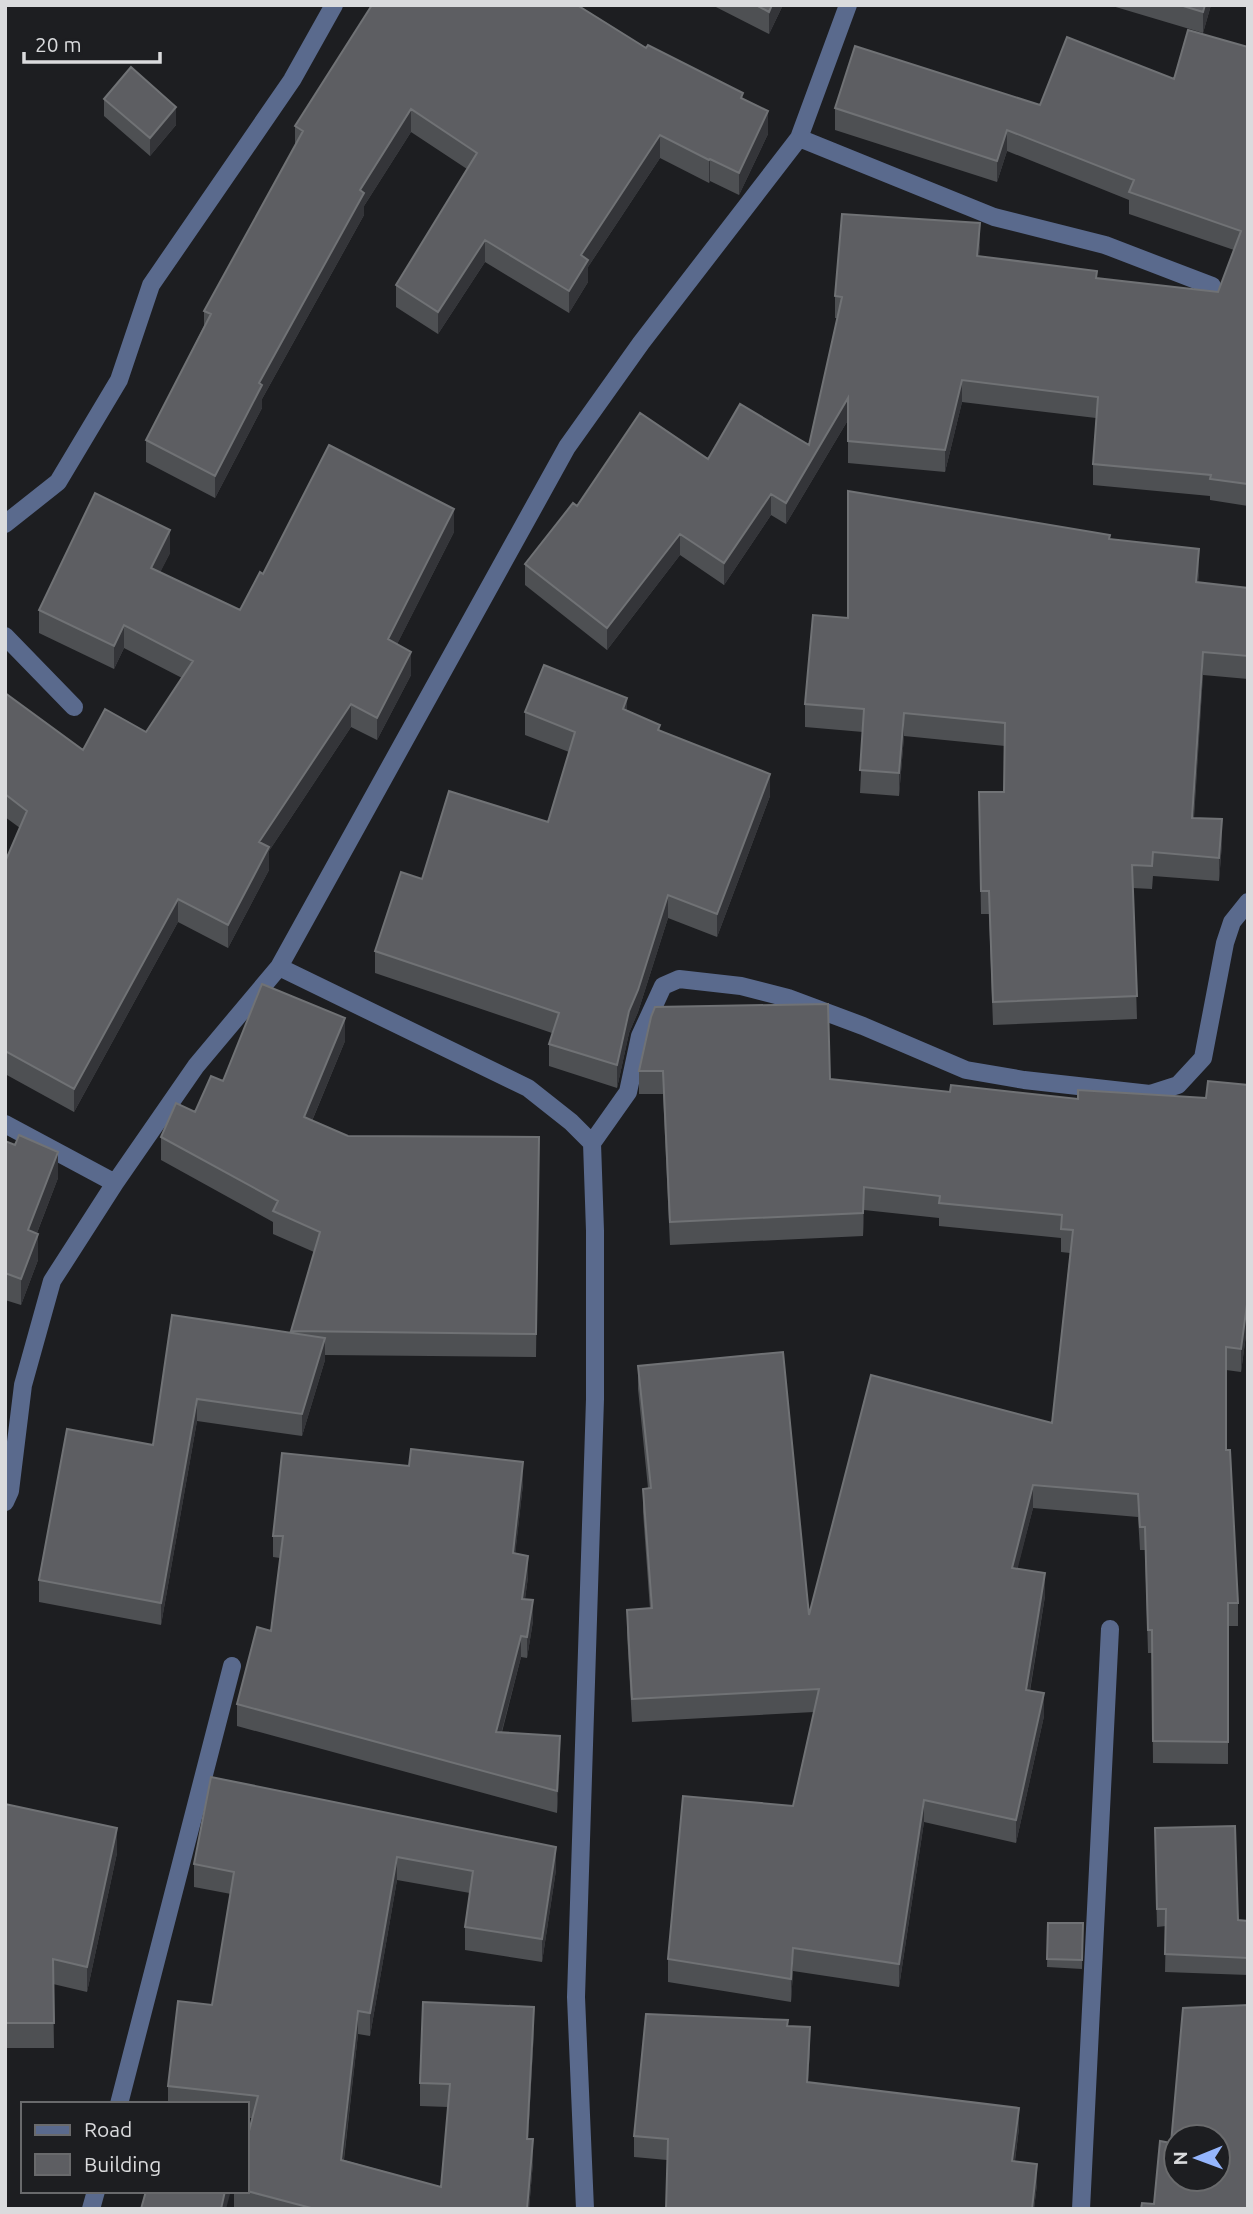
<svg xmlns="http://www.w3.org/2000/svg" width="1253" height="2214" viewBox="0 0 1253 2214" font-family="Ubuntu,sans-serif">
	<rect width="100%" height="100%" fill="#1d1e21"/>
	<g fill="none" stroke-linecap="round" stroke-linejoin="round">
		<path stroke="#5a6a8d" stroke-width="18" d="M799,138L994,217L1105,245L1212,286
			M5,524L58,482L119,380L151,285L292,80L334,5
			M5,636L74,707
			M279,967L528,1088L571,1122L592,1143
			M5,1124L115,1183
			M5,1502L10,1491L23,1385L52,1281L115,1183L196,1066L279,967L567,447L641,343L799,138L848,5
			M119,2104L232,1666
			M91,2209L96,2191
			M585,2209L576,1997L595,1399V1231L592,1143L628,1092L640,1036L663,986L679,979L741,986L788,998L863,1026L966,1070L1024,1080L1150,1094L1178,1085L1203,1058L1225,943L1232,922L1248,902
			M1081,2209L1110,1629"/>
	</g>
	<path fill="#4e5053" d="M582,5L581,7L646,48L743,99L768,134L739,195L710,181L709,183L660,158L588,267V282L569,313L485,262L438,334L396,307V285L467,169L411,132L364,206V215L262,399V408L215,498L146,462V440L204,326V311L295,147V126Z
		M712,5H783L769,34Z
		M1109,5H1211L1203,33Z
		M1248,47V506L1210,500V496L1093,485V464L1096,418L962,402L945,472L848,463V420L786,524L771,515L724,585L680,555L607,650L525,585V564L577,506L708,459L809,445L837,318H835V296L980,245L979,256L1097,278L1218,292L1234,250L1129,214V200L1007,151L997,182L835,130V108L1040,105L1174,79Z
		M104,99L176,125L150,156L104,116Z
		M454,532L397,644L411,675L377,740L351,727L269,851V870L228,948L178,922L74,1112L5,1074V862L20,828L5,817V693L83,750L146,732L182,678L124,648L114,669L39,633V610L170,553L160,572L240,610L263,574Z
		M1110,539L1199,572L1198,582L1248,588V679L1203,675L1194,818L1222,843L1219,881L1153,876L1152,889L1133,888L1137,1019L993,1025L989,914H981L979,792H1004L1005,746L904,736L899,796L860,793L863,732L805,727V704L848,618Z
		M627,710L770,796L717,937L668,918L638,1012L629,1033L617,1088L549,1066V1044L552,1033L375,973V951L422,879L548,822L569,752L525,735V712Z
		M345,1041L312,1121L348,1136L539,1137L536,1357L325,1355V1360L302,1436L197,1421L161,1625L39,1602V1580L153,1445L172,1315L291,1333L314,1252L273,1234V1222L161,1160V1137L195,1112L223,1081Z
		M639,1071L830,1079L950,1092L1078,1099L1206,1098L1248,1085V1320L1241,1372L1226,1370V1450L1238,1603V1626H1228V1764L1153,1763L1152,1653H1148L1145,1550H1140L1138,1517L1033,1508L1017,1569L1045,1596L1030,1691L1044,1716L1016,1843L924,1822L899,1987L793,1971L791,2002L668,1982V1959L793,1806L814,1712L632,1722L627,1633V1610L650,1609L643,1512V1489L648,1488L638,1389V1366L809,1615L1052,1423L1070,1253L1061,1252V1238L939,1226V1218L864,1210L863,1236L670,1245L663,1094H639Z
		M5,1141L58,1178L37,1233L38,1260L21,1305L5,1300Z
		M523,1484L515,1554L528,1577L525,1599L533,1621L527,1658L521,1657L502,1732L560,1757L557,1813L237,1726V1704L271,1631L280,1558L273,1557V1536Z
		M211,1777L556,1870L542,1962L465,1950V1927L470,1893L397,1880L370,2036L358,2034L344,2160L441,2187L448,2107L420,2106V2083L534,2030L528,2139L533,2162L529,2209H234V2191H247L252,2118H247V2104H168V2086L212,2005L231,1894L194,1887V1864Z
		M5,1804L117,1853L87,1992L53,1984L54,2048H5Z
		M1155,1846L1238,1920L1248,1921V1975L1165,1972L1166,1926L1157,1927Z
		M1048,1923L1083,1932L1082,1969L1047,1967Z
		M788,2026L810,2047L808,2082L1019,2128L1015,2161L1037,2184L1034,2209H666L667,2160L634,2157V2136Z"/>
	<path fill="#343539" d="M772,5H783L769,34V12Z
		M1205,5H1211L1203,33V12Z
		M176,107V125L150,156V138Z
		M411,109V132L364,206V215L262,399V408L215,498V476L259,383L360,190Z
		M768,111V134L739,195V173Z
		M1007,130V151L997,182V161Z
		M660,135V158L588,267V282L569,313V291L581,255Z
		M710,159V181L709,183V160Z
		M980,223V245L977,277V256Z
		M485,240V262L438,334V312Z
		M962,380V402L945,472V450Z
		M848,398V420L786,524V503Z
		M771,494V515L724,585V563Z
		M454,509V532L388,662V639Z
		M170,530V553L151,591V568Z
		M680,534V555L607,650V628Z
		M1199,549V572L1196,605V582Z
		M124,625V648L114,669V646Z
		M411,652V675L377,740V718Z
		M1203,652V675L1192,841V818Z
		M627,698V721L623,709Z
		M351,704V727L269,851V870L228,948V925L259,842Z
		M904,713V736L899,796V773Z
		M770,774V796L717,937V914Z
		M1222,819V843L1219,881V858Z
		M668,895V918L638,1012L629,1033L617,1088V1065L629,1011Z
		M178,899V922L74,1112V1089Z
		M345,1018V1041L304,1140V1117Z
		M58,1152V1178L28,1256V1230Z
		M864,1187V1210L863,1236V1213Z
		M38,1234V1260L21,1305V1279Z
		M1248,1297V1320L1241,1372V1349Z
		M325,1338V1360L302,1436V1414Z
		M197,1399V1421L161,1625V1603Z
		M523,1462V1484L513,1575V1553Z
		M1033,1485V1508L1012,1591V1568Z
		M528,1556V1577L522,1620V1599Z
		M1045,1573V1596L1026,1713V1690Z
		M533,1600V1621L527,1658V1637Z
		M521,1636V1657L496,1753V1732Z
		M1044,1693V1716L1016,1843V1820Z
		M560,1736V1757L557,1813V1791Z
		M924,1800V1822L899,1987V1964Z
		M117,1828V1853L87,1992V1967Z
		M556,1847V1870L542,1962V1939Z
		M397,1857V1880L370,2036V2013Z
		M793,1948V1971L791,2002V1979Z
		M534,2007V2030L527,2162V2139Z
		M358,2011V2034L341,2183V2160Z
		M810,2027V2047L807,2103V2082Z
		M1019,2108V2128L1012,2182V2161Z
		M533,2139V2162L529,2209H527Z
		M1037,2164V2184L1034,2209H1032Z
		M225,2191H230V2194L226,2209H221Z"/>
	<path fill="#5d5e62" stroke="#707275" stroke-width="2" fill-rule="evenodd" d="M372,5H577L646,48L648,45L743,93L741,98L768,111L739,173L710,159L709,160L660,135L581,255L588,260L569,291L485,240L438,312L396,285L477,153L411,109L360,190L364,193L259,383L262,385L215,476L146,440L211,314L204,311L303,131L295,126Z
		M756,5H772L769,12Z
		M1180,5H1205L1203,12Z
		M1188,30L1248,47V484L1210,479L1211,475L1093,464L1098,397L962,380L945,450L848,441V398L786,503L771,494L724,563L680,534L607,628L525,564L573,503L577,506L640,413L708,459L740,404L809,445L842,297L835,296L842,214L980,223L977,256L1097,271L1096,278L1218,292L1241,231L1129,192L1134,180L1007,130L997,161L835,108L855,46L1040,105L1067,37L1174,79Z
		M131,67L176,107L150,138L104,99Z
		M329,445L454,509L388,639L411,652L377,718L351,704L259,842L269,847L228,925L178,899L74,1089L5,1051V862L27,811L5,794V693L83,750L105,709L146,732L193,661L124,625L114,646L39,610L95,493L170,530L151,568L240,610L260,572L263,574Z
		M848,491L1110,535L1109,539L1199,549L1196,582L1248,588V656L1203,652L1192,818L1222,819L1219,858L1153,852L1152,866L1132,865L1137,996L993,1002L989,891H981L979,792H1004L1005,723L904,713L899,773L860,770L864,709L805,704L813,615L848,618Z
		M544,665L627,698L623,709L660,725L658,730L770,774L717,914L668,895L638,990L629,1011L617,1065L549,1044L559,1013L375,951L401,872L422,879L449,791L548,822L575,732L525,712Z
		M262,984L345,1018L304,1117L348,1136L539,1137L536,1334L291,1331L320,1232L273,1211L278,1201L161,1137L176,1103L195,1112L211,1076L223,1081Z
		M828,1004L830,1079L950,1092L951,1085L1078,1099V1090L1206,1098L1208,1081L1248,1085V1297L1241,1349L1226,1347V1450H1230L1238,1603H1228V1742L1153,1741L1152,1630H1148L1145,1527H1140L1138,1494L1033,1485L1012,1568L1045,1573L1026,1690L1044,1693L1016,1820L924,1800L899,1964L793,1948L791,1979L668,1959L683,1796L793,1806L819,1689L632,1699L627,1610L652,1608L643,1489L651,1488L638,1366L783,1352L809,1615L871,1375L1052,1423L1073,1230L1061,1229L1062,1215L939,1203L940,1196L864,1187L863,1213L670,1222L663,1071H639L651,1017L655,1007Z
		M19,1135L58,1152L28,1230L38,1234L21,1279L5,1273V1141L15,1145Z
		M172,1315L325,1338L302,1414L197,1399L161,1603L39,1580L67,1429L153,1445Z
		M411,1449L523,1462L513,1553L528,1556L522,1599L533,1600L527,1637L521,1636L496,1732L560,1736L557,1791L237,1704L257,1627L271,1631L283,1536H273L282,1453L409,1466Z
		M211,1777L556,1847L542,1939L465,1927L473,1871L397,1857L370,2013L358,2011L341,2160L441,2187L450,2084L420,2083L423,2002L534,2007L527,2139H533L527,2209H315L247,2191V2139L258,2096L168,2086L178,2001L212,2005L234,1872L194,1864Z
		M5,1804L117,1828L87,1967L53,1959L54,2023H5Z
		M1235,1826L1238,1920L1248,1921V1958L1165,1954L1166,1909H1157L1155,1828Z
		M1048,1923H1083L1082,1960L1047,1959Z
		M1248,2005V2209H1141L1142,2203L1154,2204L1160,2141L1171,2143L1183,2008ZM1176,2137H1218V2179H1176Z
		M646,2014L788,2020L787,2026L810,2027L807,2082L1019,2108L1012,2161L1037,2164L1032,2209H666L668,2139L634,2136Z
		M146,2191H225L221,2209H141Z"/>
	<rect width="1253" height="2214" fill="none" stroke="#dadbdd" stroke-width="14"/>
	<rect x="21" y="2102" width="228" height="91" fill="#1d1e21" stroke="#696a6c" stroke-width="2"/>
	<rect x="35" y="2125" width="35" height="10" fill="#5a6a8d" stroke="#696a6c" stroke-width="2"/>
	<text x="84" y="2137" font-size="21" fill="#dadbdd">Road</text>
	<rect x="35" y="2154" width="35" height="21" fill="#5d5e62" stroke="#696a6c" stroke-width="2"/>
	<text x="84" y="2172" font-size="21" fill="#dadbdd">Building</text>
	<g transform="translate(1197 2158) rotate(269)"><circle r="33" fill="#1d1e21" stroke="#696a6c" stroke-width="2"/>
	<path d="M0-5L12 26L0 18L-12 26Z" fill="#95b6fd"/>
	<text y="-10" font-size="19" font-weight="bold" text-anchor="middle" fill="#dadbdd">N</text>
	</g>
	<path d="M24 52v10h136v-10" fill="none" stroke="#dadbdd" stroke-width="3.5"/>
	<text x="35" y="52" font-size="21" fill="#dadbdd" stroke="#1d1e21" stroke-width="5" paint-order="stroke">20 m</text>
</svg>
